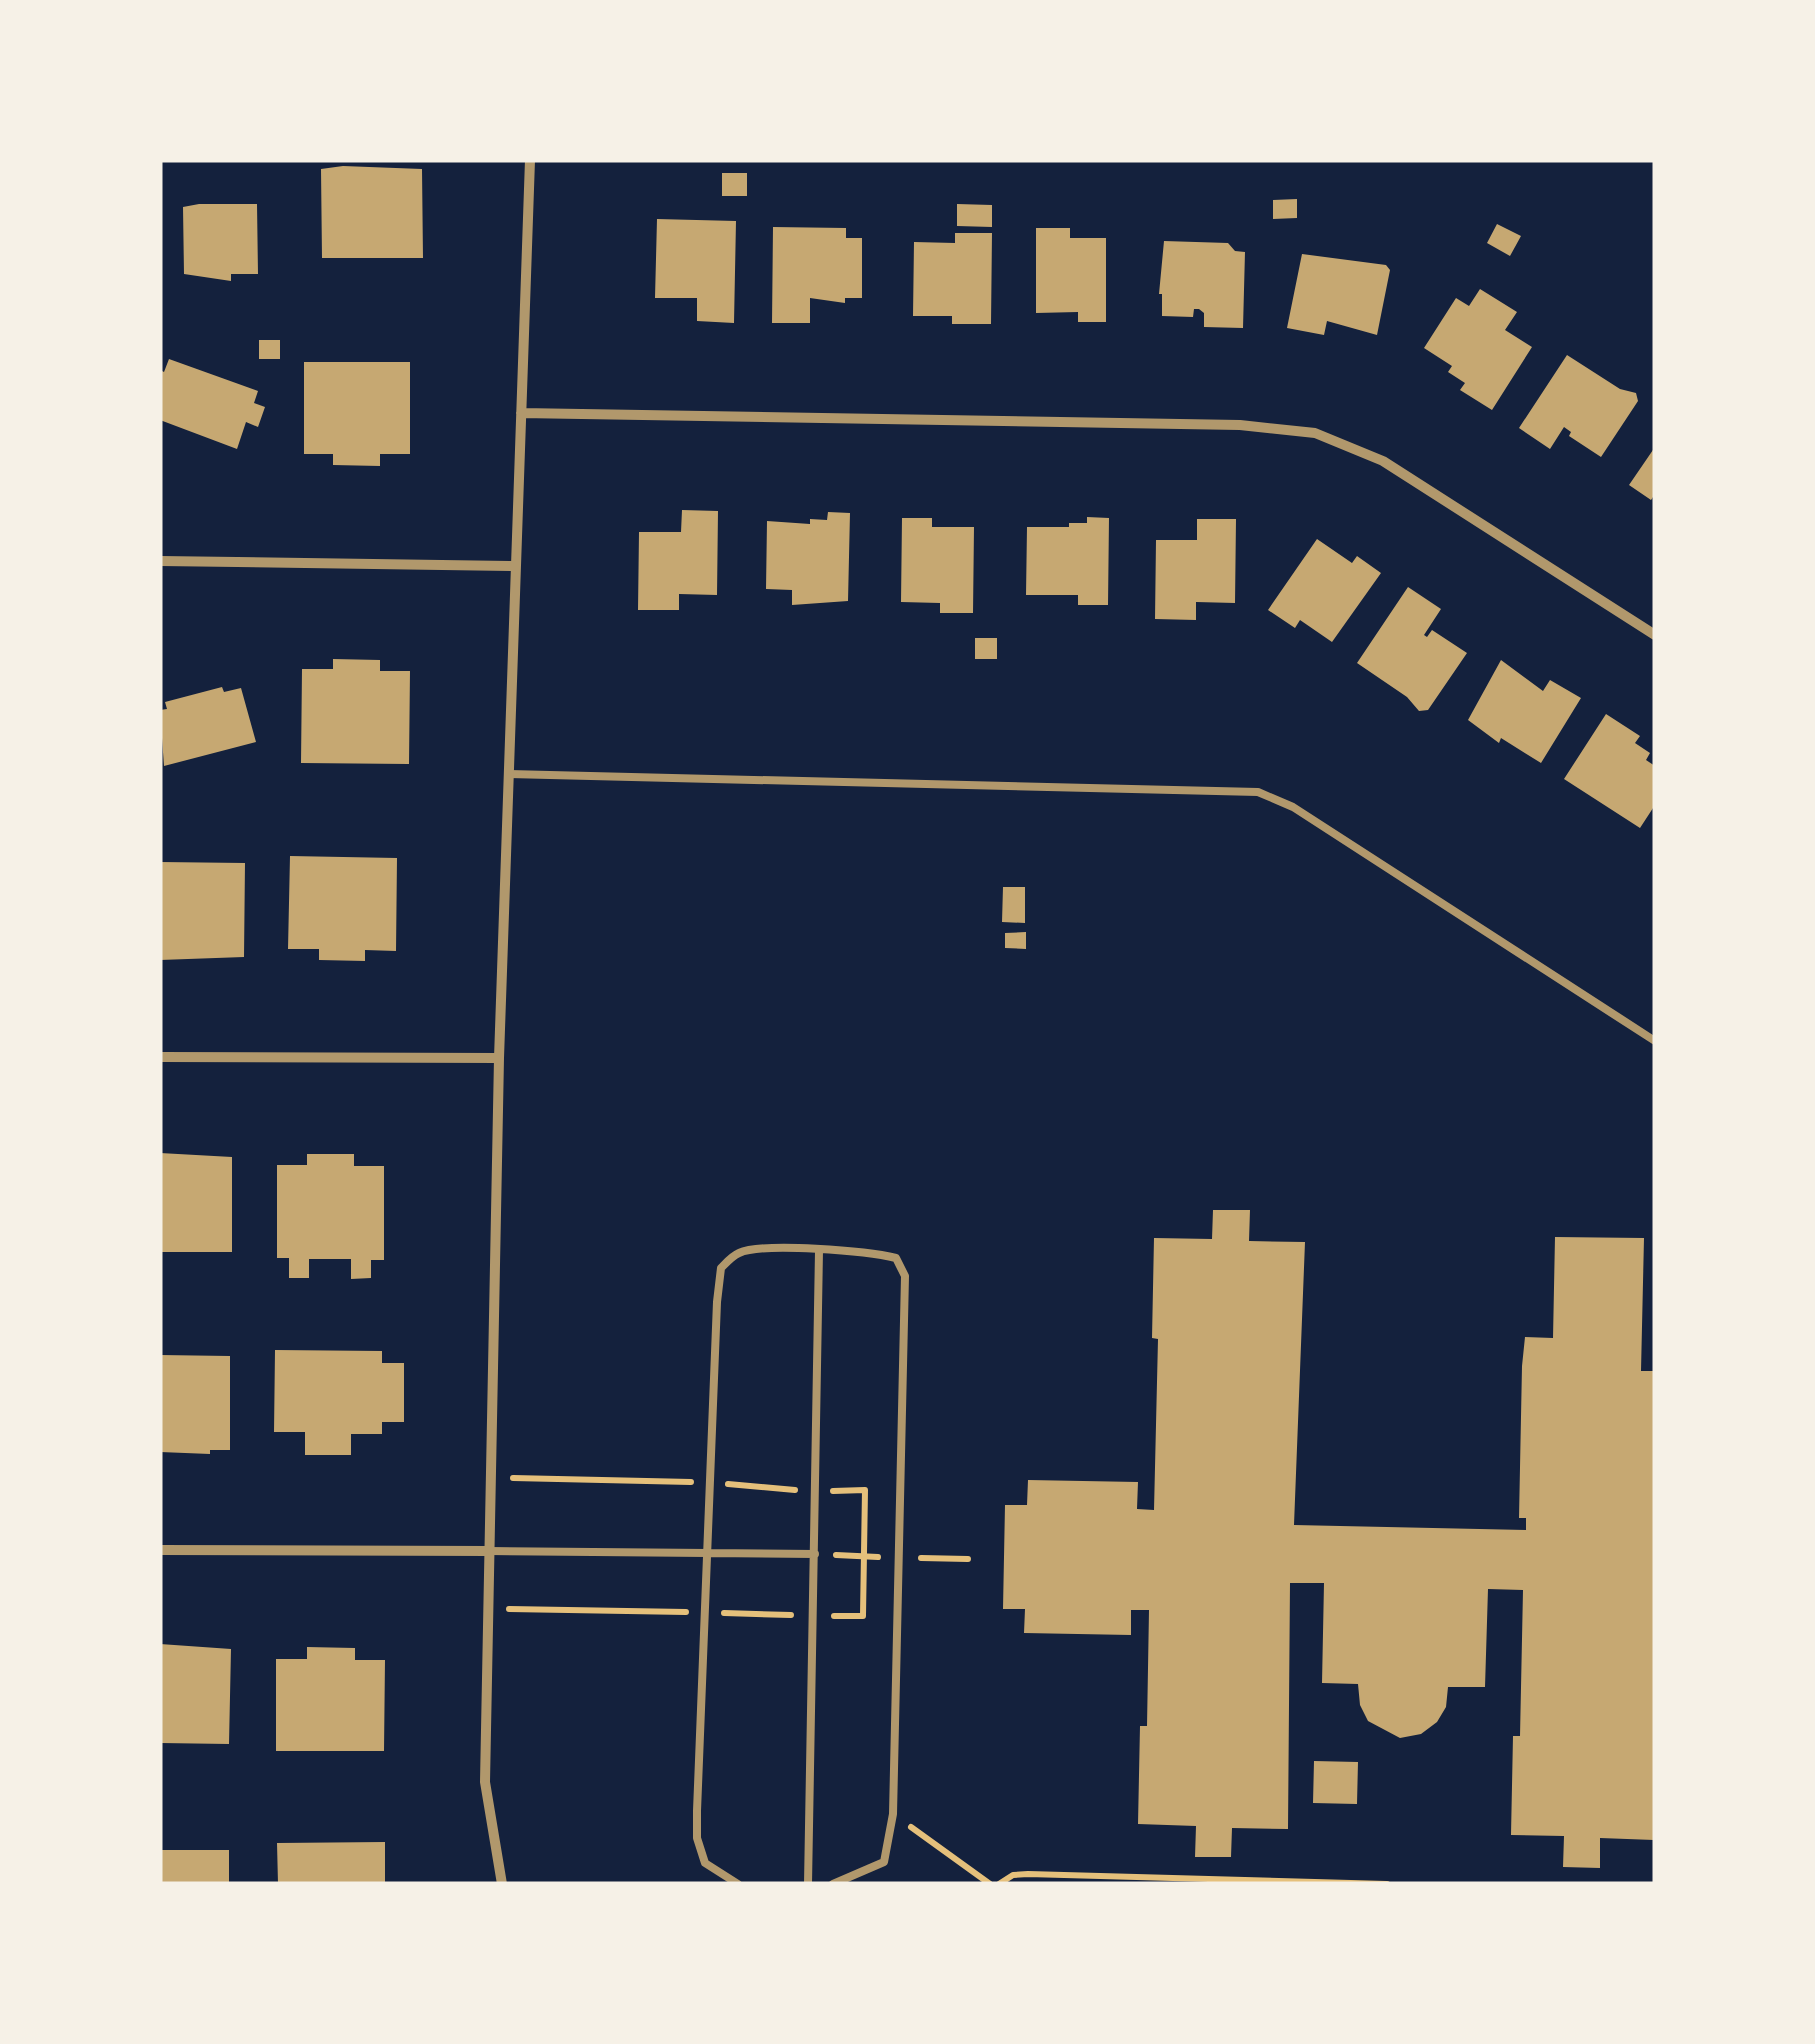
<svg xmlns="http://www.w3.org/2000/svg" width="1815" height="2044" viewBox="0 0 1815 2044" font-family="Roboto,sans-serif">
	<rect width="100%" height="100%" fill="#14213d"/>
	<path fill="#c6a872" d="M343,166L422,169L423,258H322L321,169Z
		M722,173H747V196H722Z
		M1297,199V218L1273,219V200Z
		M199,204H257L258,274H231V281L184,274L183,207Z
		M957,204L992,205V227L957,226Z
		M657,219L736,221L734,323L697,321V298H655Z
		M1497,224L1521,236L1510,256L1487,243Z
		M773,227L846,228V238H862V298H845V303L810,298V323H772Z
		M1036,228H1070V238H1106V322H1078V312L1036,313Z
		M955,233H992L991,324H952V316H913L914,242L955,243Z
		M1164,241L1228,243L1235,251L1245,252L1243,328L1204,327V313L1199,309H1194L1193,317L1162,316V294H1159Z
		M1302,254L1386,265L1390,270L1377,335L1327,321L1324,335L1287,328Z
		M1480,289L1517,312L1505,330L1532,347L1492,410L1460,390L1465,383L1448,372L1452,366L1424,348L1456,298L1469,306Z
		M259,340H280V359H259Z
		M1567,355L1620,389L1636,393L1638,401L1601,457L1569,436L1571,432L1564,427L1550,449L1519,428Z
		M169,359L258,391L254,403L265,407L258,427L246,422L237,449L160,420V370L164,372Z
		M304,362H410V454H380V466L333,465V454H304Z
		M1655,447V494L1651,500L1629,485Z
		M682,510L718,511L717,595L679,594V610H638L639,532H681Z
		M828,512L850,513L848,601L792,605V590L766,589L767,521L810,524V519L827,520Z
		M1087,517L1109,518L1108,605H1078V595H1026L1027,527H1069V523H1087Z
		M902,518H932V527H974L973,613H940V603L901,602Z
		M1197,519H1236L1235,603L1196,602V620L1155,619L1156,540H1197Z
		M1317,539L1352,563L1357,556L1381,573L1332,642L1300,620L1295,628L1268,610Z
		M1408,587L1441,609L1424,635L1427,637L1432,630L1467,653L1428,710L1419,711L1407,697L1357,663Z
		M975,638H997V659H975Z
		M333,659L380,660V671H410L409,764L301,763L302,669H333Z
		M1501,660L1543,691L1550,680L1581,698L1541,763L1501,738L1499,743L1468,720Z
		M222,687L224,692L241,688L256,742L164,766L160,710L167,709L165,702Z
		M1606,714L1640,736L1635,743L1650,753L1646,760L1655,766V805L1640,828L1564,779Z
		M290,856L397,858L396,951L365,950V961L319,960V949H288Z
		M160,862L245,863L244,957L160,960Z
		M1003,887H1025V923L1002,922Z
		M1026,932V949L1005,948V933Z
		M160,1153L232,1157V1252H160Z
		M307,1154H354V1166H384V1260H371V1278L351,1279V1259H309V1278H289V1258H277V1165H307Z
		M1213,1210H1250L1249,1241L1305,1242L1294,1525L1526,1530V1518H1519L1522,1366L1525,1337L1553,1338L1555,1237L1644,1238L1641,1371H1655L1654,1840L1600,1838V1868L1563,1867L1564,1836L1511,1835L1513,1736H1520L1523,1590L1488,1589L1485,1687H1448L1446,1707L1437,1722L1421,1734L1400,1738L1368,1721L1360,1705L1358,1684L1322,1683L1324,1583H1290L1288,1829L1232,1828L1231,1857H1195L1196,1826L1138,1824L1140,1726H1147L1149,1610H1131V1635L1024,1633L1025,1609H1003L1005,1505H1027L1028,1480L1138,1482L1137,1509L1154,1510L1158,1339L1152,1338L1154,1238L1212,1239Z
		M275,1350L382,1351V1363H404V1422H382V1434H351V1455H305V1432H274Z
		M160,1355L230,1356V1450H210V1454L160,1452Z
		M160,1644L231,1649L229,1744L160,1743Z
		M307,1647L355,1648V1660H385L384,1751H276V1659H307Z
		M1314,1761L1358,1762L1357,1804L1313,1803Z
		M385,1842V1884H278L277,1843Z
		M160,1850H229V1884H160Z"/>
	<g fill="none" stroke-linecap="round" stroke-linejoin="round">
		<path stroke="#e5c07b" stroke-width="6" d="M513,1478L691,1482
			M728,1484L795,1490
			M833,1491L865,1490L863,1616H834
			M836,1555L878,1557
			M921,1558L968,1559
			M509,1609L686,1612
			M724,1613L791,1615
			M911,1827L990,1884
			M999,1884L1013,1875L1028,1874L1387,1884"/>
		<path stroke="#b1986c" stroke-width="8" d="M509,774L1258,792L1293,807L1655,1041
			M489,1551L815,1554
			M738,1884L705,1863L697,1838V1811L717,1302L721,1268C726,1263 732,1256 739,1253C763,1242 868,1251 896,1258L905,1276L893,1814L884,1862L833,1884
			M808,1884L819,1251"/>
		<path stroke="#b1986c" stroke-width="10" d="M521,413L1240,425L1315,433L1383,461L1655,635
			M160,561L516,566
			M160,1057L499,1058
			M160,1550L489,1551
			M502,1884L485,1782L499,1058L530,160"/>
	</g>
	<rect width="1815" height="2044" fill="none" stroke="#f6f1e7" stroke-width="325"/>
</svg>
